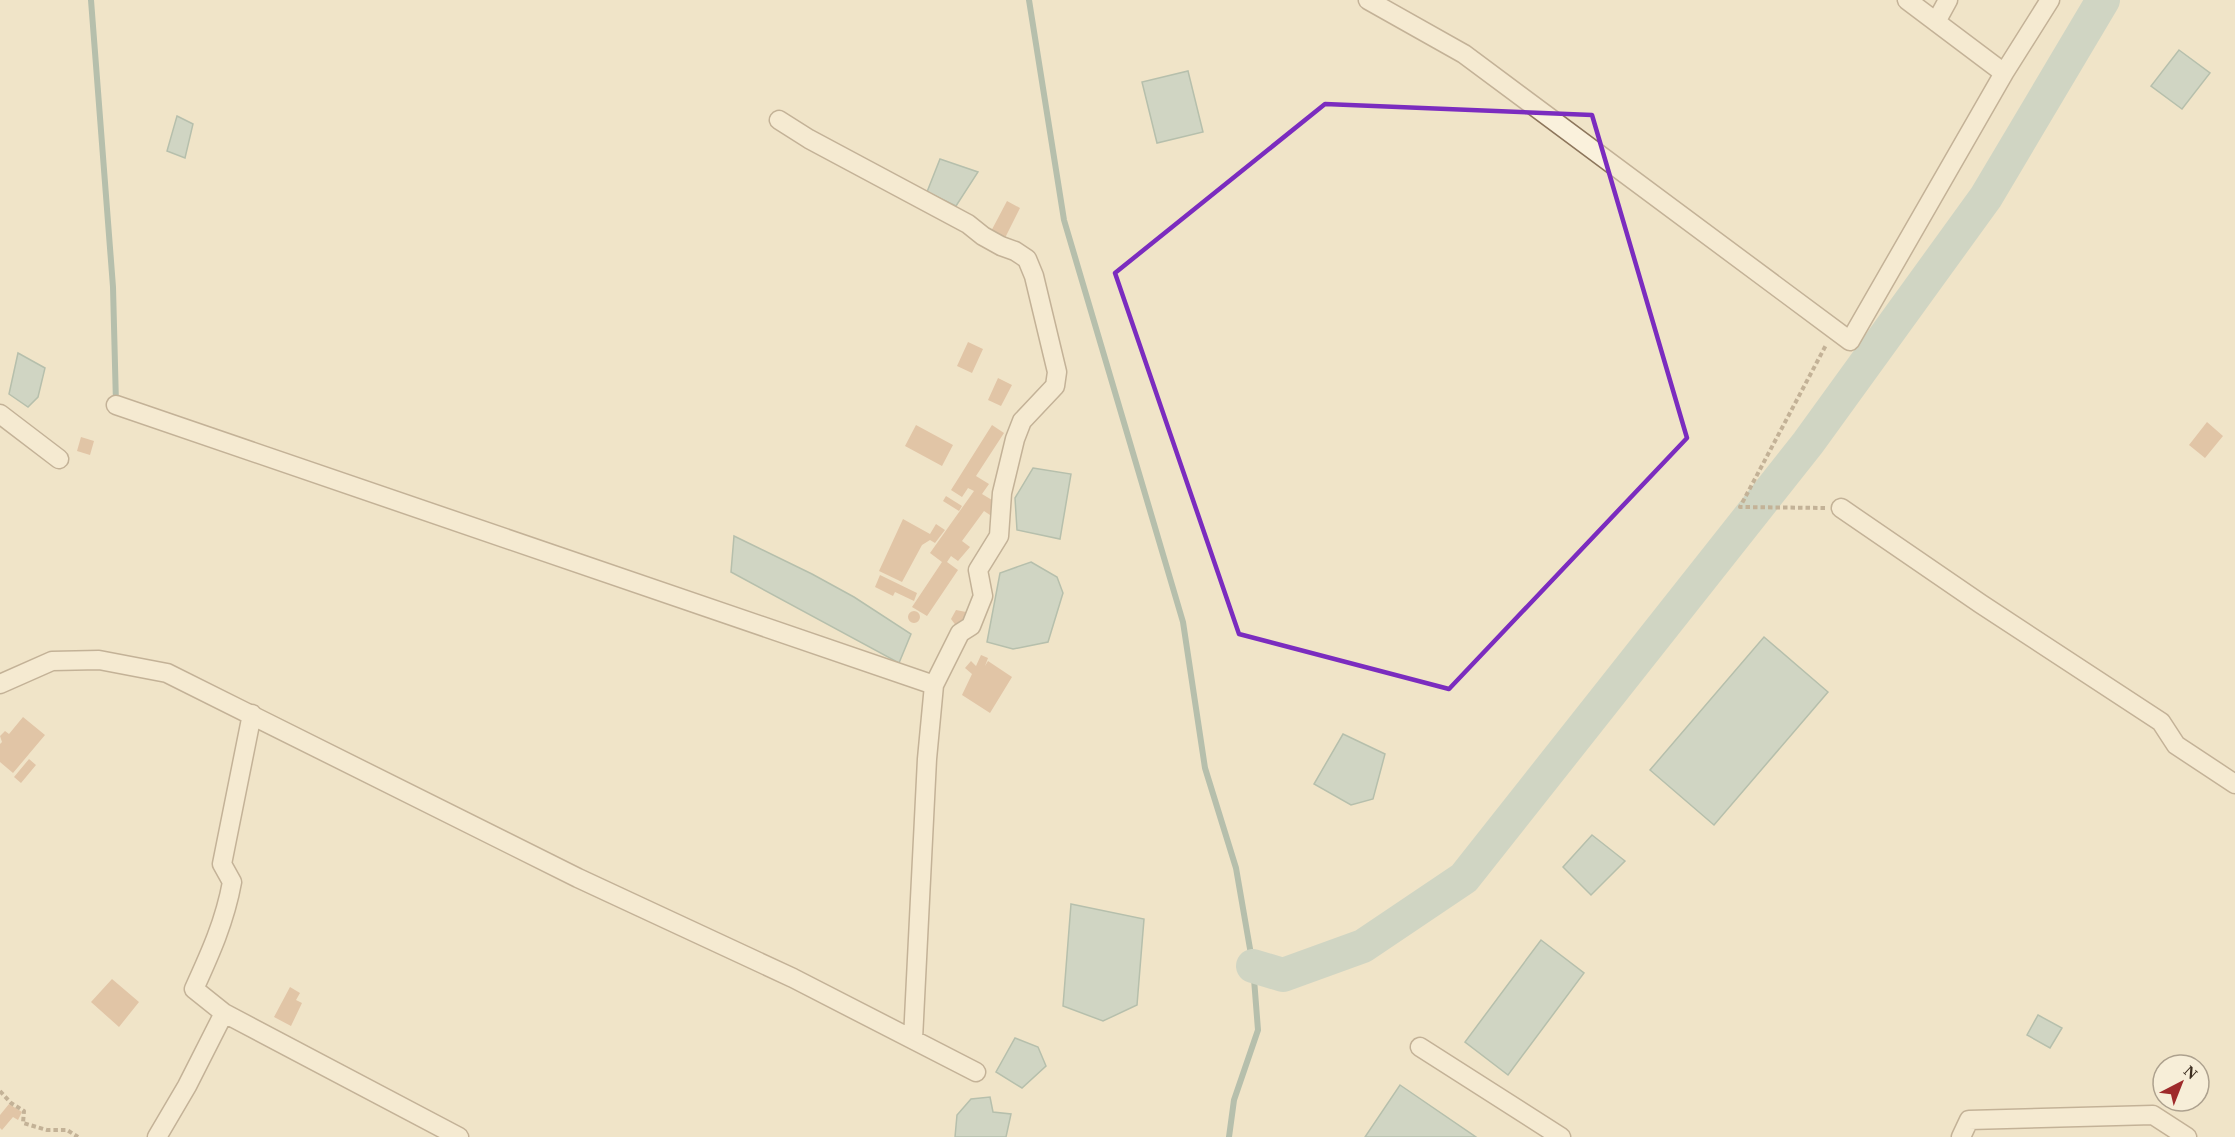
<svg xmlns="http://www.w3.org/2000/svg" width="2235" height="1137" viewBox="0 0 2235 1137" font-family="Georgia,serif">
	<rect width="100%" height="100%" fill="#f0e4c8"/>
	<path fill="#a9c4bc" stroke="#6f938a" stroke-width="1.5" d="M2179,50L2210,73L2182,109L2151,86Z
		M1188,71L1203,132L1157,143L1142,82Z
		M177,116L193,124L185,158L167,151Z
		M940,159L978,172L956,206L927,192Z
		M18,353L45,368L38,397L28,407L9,394Z
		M1033,468L1071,474L1060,539L1017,530L1015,498Z
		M734,536L812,574L854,597L911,634L899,663L731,572Z
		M1031,562L1057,577L1063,593L1048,642L1013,649L987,642L1000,573Z
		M1764,637L1828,692L1714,825L1650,770Z
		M1343,734L1385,754L1373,799L1351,805L1314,784Z
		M1592,835L1625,861L1591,895L1563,867Z
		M1071,904L1144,919L1137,1005L1103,1021L1063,1006Z
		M1541,940L1584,973L1508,1075L1465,1042Z
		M2038,1015L2062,1028L2050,1048L2027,1035Z
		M1015,1038L1038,1047L1046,1066L1022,1088L996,1072Z
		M1400,1085L1476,1137H1365Z
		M990,1097L993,1112L1011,1114L1006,1137H955L957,1115L971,1099Z"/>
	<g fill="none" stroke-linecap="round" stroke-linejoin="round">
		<path stroke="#6f938a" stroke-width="6" d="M91,0L113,287L116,404
			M1029,0L1064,220L1183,622L1205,768L1236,868L1253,966L1258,1030L1234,1100L1229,1137"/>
		<path stroke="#a9c4bc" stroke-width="34" d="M1253,966L1283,975L1363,946L1464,878L1808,443L1986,197L2103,0"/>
	</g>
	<path fill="#cf9f7d" d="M1007,201L1020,208L1002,244L988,237Z
		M968,342L983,349L972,373L957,366Z
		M998,378L1012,385L1001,406L988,400Z
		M2207,422L2223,436L2205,458L2189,445Z
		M916,425L953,445L942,466L905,446Z
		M992,425L1004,433L976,476L989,484L982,494L997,503L990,515L984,511L962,541L970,547L958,561L951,556L947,562L958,570L927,616L912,607L942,562L930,553L974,491L968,488L962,497L951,490Z
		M81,437L94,441L90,455L77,451Z
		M946,496L962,506L959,511L943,501Z
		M903,519L930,534L936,524L945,530L935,543L930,540L922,545L902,582L879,571Z
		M880,575L917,593L914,601L895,592L893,596L875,587Z
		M956,610L966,612L969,619L957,627L951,619Z
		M908 617a6 6 0 1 1 12 0a6 6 0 1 1-12 0Z
		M981,655L988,658L985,666L988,661L1012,677L990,713L962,695L972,674L965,668L971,661L976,666Z
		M23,717L45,735L13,773L0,762V744L2,742L0,736L5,731L9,734Z
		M29,759L36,765L21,783L14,777Z
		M112,979L139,1002L119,1027L91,1002Z
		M290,987L300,993L296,1000L302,1003L291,1026L274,1017Z
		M9,1104L22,1112L18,1120L13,1117L2,1130L0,1128V1115Z"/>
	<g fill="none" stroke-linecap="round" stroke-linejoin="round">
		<g stroke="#8d765c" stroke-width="21">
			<path id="minor" d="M1368,0L1464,54L1850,341L2004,73L1907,0
				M1936,22L1948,0
				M2004,73L2050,0
				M779,120L809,139L968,224L983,236L1001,246L1015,251L1027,259L1034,276L1057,372L1055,386L1022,421L1015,439L1002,493L999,536L978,570L983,596L971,626L960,633L934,685L927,759L913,1039
				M116,405L934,685
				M0,414L59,459
				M1841,508L1981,604L2161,722L2176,745L2235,784
				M0,684L52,661L99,660L167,673L578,878L793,978L976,1072
				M252,714L222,864L232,882C225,921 210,954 194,989L224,1013L459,1137
				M1420,1047L1561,1137
				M157,1137L187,1086L224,1013
				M1961,1137L1969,1120L2153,1115L2187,1137"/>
		</g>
		<path stroke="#8d765c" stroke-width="4" stroke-dasharray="4.5 3" stroke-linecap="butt" d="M1825,508L1740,507L1826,345
			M0,1091L11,1103L24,1111L23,1123L47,1130H67L78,1137"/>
		<use href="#minor" stroke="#faf1dc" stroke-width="18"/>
	</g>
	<path d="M0 0H2235V1137H0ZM1325,104L1592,115L1687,438L1449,689L1239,634L1115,273Z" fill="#f0e4c8" fill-opacity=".55" fill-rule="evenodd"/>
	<path fill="none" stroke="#7b2cbf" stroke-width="4.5" stroke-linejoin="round" d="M1325,104L1592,115L1687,438L1449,689L1239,634L1115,273Z"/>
	<g transform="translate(2181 1083) rotate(42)"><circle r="28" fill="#f7eed8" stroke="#ada18e" stroke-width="1.5"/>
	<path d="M0-4.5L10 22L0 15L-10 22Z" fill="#9e2a2b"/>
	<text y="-9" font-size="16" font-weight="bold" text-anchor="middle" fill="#3d2e20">N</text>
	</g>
</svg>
